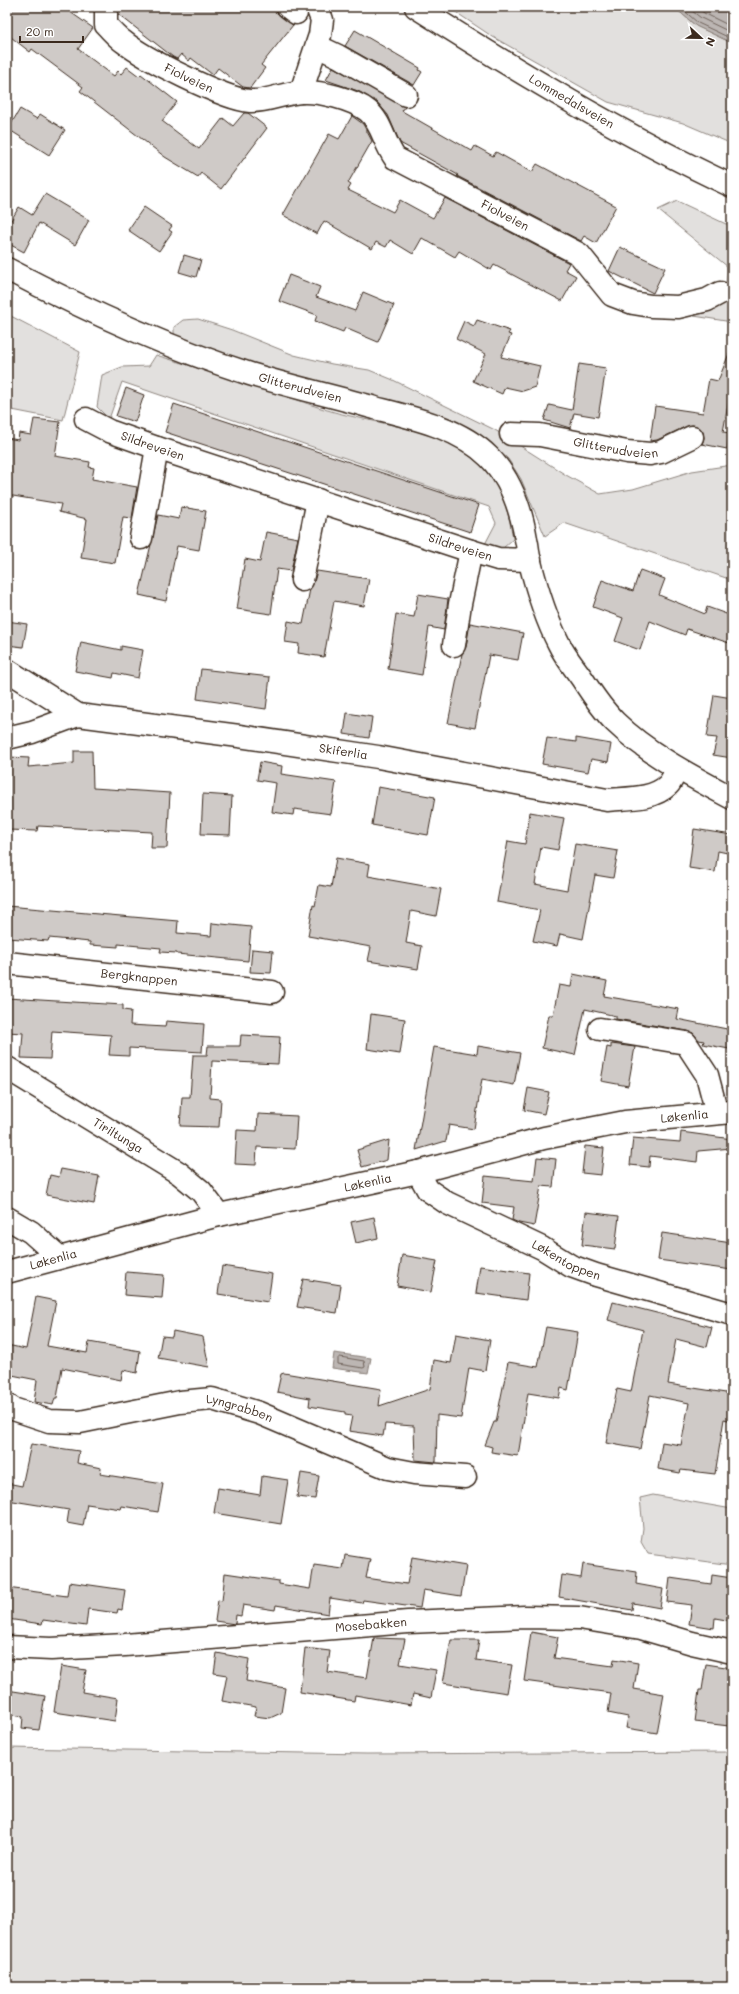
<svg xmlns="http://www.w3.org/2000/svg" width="739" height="1994" viewBox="0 0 739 1994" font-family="Mali,sans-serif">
	<rect width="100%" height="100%" fill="#fff"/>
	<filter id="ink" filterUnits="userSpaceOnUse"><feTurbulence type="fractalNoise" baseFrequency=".025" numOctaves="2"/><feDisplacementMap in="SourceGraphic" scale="8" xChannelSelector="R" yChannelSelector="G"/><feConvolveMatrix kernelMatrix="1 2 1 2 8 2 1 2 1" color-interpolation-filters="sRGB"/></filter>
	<g filter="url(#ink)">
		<path fill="#e2e0de" stroke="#8e857e" d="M448,7H674L696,26L732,43V144L683,123L608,102L493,37Z
			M677,201L726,224L732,223V322L694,316L725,294L728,267L658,210Z
			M7,314L80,352L63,420L7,409Z
			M198,319L232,330L294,355L332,364L369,370L391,379L495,430L566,475L600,494L633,489L692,471L732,465V580L564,523L545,536L521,479L508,459L489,442L472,429L438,414L298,378L184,340L174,334V327L183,320Z
			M156,355C197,368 237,380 278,393C298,400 318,408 338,413C384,425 434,428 472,458C500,479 508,507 513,539L502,549L485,544L496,523L489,507L122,382L109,419L97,407L102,375L122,367L149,366Z
			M653,1495L732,1509V1565L648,1554L641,1542L643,1528L640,1498Z
			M7,1748L367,1754L732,1752V1987H7Z"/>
		<path fill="#bcb6b3" stroke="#887e77" d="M674,7H732V43L696,26Z
			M334,1353L371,1358L368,1373L332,1368Z"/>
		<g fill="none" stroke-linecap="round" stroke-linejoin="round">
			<path stroke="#6f625a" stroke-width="1" d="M680,7L698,23L732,39
				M687,7L701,18L732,33
				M696,7L704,13L732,27
				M340,1357L364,1361L365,1367L363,1368L338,1364V1359Z"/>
		</g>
		<path fill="#cfcac7" stroke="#3b2a1e" d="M7,7H63L93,28L78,49L114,76L118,71L121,74L127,67L139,76L141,74L177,102L162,121L199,149L223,118L233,126L244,113H248L267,128L221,189L201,173L198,177L165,157L80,91L83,87L32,49L30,52L7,34Z
			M118,7H269L293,25L261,65L265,68L250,88L243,87L218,68L213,75L191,58L189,61L181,54L177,59L173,57L118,14Z
			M355,30L420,68L419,70L422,72L414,85L345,46Z
			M333,67L405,107L402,111L472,151L475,146L493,156L496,152L532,172L537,164L616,206L596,243L584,236L581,241L457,176L458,175L400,143L388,115L377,102L358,91L326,80Z
			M20,109L37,119L40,114L65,130L49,155L8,129Z
			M352,116L363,124L372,141L348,183L351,185L348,190L393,212L400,200L433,218L445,198L569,263L565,270L576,276L562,301L494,265L491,270L459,251L455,257L422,238L413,254L390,240L386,247L376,242L372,249L324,221L317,234L283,215L329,134L339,139Z
			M45,194L89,220L75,245L39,223L24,252L7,243V227L19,207L32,215Z
			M144,207L172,226L169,230L172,232L159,251L128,230Z
			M620,247L665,268L653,293L609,271Z
			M184,255L201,260L196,277L179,272Z
			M289,275L320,287L316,297L355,311L363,292L394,305L378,342L345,328L343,332L315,321L317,315L279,301Z
			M477,320L510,331L508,334L511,335L501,357L540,366L535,387L523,391L505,387L502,394L473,381L486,354L456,339L464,321L474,326Z
			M730,351L732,352V383L723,432L730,433L727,449L702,444L704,438L703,432L699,427L693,425L687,426L657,440L650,441L655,406L703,413L709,379L718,381Z
			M579,364L606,368L598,417L574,413L570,428L544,420L549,405L572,410Z
			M126,388L144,395L135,422L116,416Z
			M174,404L479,505L470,532L165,432Z
			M34,419L60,422L55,456L90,462L89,467L94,468L92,479L137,487L132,518L123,517L115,563L81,558L87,519L59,512L61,504L7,495V438L18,440L19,433L31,435Z
			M181,507L206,511L199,550L177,546L166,601L139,595L158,515L179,519Z
			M266,532L298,538L291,571L277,569L271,614L237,609L245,559L260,562Z
			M640,570L665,579L659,595L705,614L707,607L732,616V644L687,629L685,635L650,621L640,650L615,641L623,618L593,607L602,580L633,591Z
			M317,571L369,579L364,606L334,601L324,657L298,653L299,644L285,642L288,621L303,624L310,589L314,582Z
			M418,594L448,599L444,630L429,627L422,675L388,669L396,614L414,617Z
			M7,621L27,624L23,647L7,645Z
			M470,623L523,633L518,660L489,655L475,728L448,723L462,654L466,647Z
			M81,642L121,650V646L143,650L138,678L114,673L113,678L75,671Z
			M201,669L270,677L266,709L197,699Z
			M714,695L732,698V758L713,755L717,738L707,737Z
			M347,713L372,717L369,738L344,734Z
			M547,738L576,742V738L611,744L608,762L591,759L588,772L542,764Z
			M74,751H92L93,788L170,793L167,848H151L152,832L38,826L37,831L7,830L9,757L29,758L28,767L74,763Z
			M260,762L282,766L281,774L336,782L331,814L294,809L293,815L272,812L276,783L257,780Z
			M378,787L435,797L428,835L372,825Z
			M203,794L232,796L230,835L201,834Z
			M530,812L564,818L558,850L541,847L535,884L567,890L575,844L618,851L613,878L595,875L583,939L560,934L557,946L533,941L540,910L497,902L508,841L525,844Z
			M694,829L732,835V854L718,851L715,872L689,868Z
			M336,858L370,864L368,876L441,889L436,916L411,911L406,943L422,946L418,969L368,961L371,947L308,936L313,905L315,906L319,885L331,887Z
			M7,906L178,921L177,933L211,936L212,923L251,927L248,961L177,954V953L160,952L161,948L118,944V947L90,945V942L49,938L48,941L8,938Z
			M252,949L273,951L271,973L250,972Z
			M573,974L607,981L604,996L679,1009L677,1019L732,1030V1045H730L729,1049L703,1044L704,1041L699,1040L693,1033L688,1031L616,1019V1016L585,1009L575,1055L542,1048L549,1015H553L559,985L571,987Z
			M7,998L123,1005V1010L131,1011L130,1025L165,1027L166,1021L204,1024L202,1052L129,1048V1056L109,1055L111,1035L52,1031L50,1059L21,1058L23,1033L7,1032Z
			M371,1014L405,1019L400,1054L367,1049Z
			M241,1035L280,1037L278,1064L212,1061L210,1098L221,1099L219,1127L180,1126L182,1097H190L193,1055H207L208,1046H240Z
			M611,1044L635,1047L628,1086L601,1081L607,1047L611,1048Z
			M478,1046L520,1053L514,1085L482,1079L474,1129L449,1125L446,1141L416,1150L434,1047L477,1054Z
			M528,1088L549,1092L544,1114L524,1110Z
			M258,1114L297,1116L295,1149L257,1147L256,1165L235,1164L237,1130L257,1131Z
			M681,1132L732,1139V1148L698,1151L697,1162L650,1156L649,1167L630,1165L633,1138L680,1142Z
			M389,1140L387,1160L362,1167L357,1150Z
			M585,1146L604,1148L601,1175L582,1173Z
			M537,1157L556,1159L553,1187L541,1186L534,1226L519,1223L512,1220L514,1207L482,1203L485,1176L534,1181Z
			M61,1169L99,1176L94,1204L46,1195L50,1175L59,1177Z
			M586,1212L619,1216L615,1249L582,1245Z
			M374,1217L378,1238L356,1243L351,1222Z
			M662,1233L732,1243V1270L658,1260Z
			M402,1255L437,1261L431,1292L397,1286Z
			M222,1266L272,1274L268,1302L218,1294Z
			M480,1266L529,1273L526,1300L476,1293Z
			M126,1272L164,1275L162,1298L124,1295Z
			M303,1279L341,1285L337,1313L297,1307Z
			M36,1297L56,1301L47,1346L87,1353L89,1342L140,1351L137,1373L123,1370L121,1380L62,1368L57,1398H55L53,1405L34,1402L37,1380L7,1374V1345L26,1349Z
			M613,1302L712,1327L707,1347L676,1339L668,1384L732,1394V1421L724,1419L715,1474L681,1470L680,1473L658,1469L662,1442L681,1445L689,1403L650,1395L640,1449L606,1443L617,1389L631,1392L643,1330L608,1320Z
			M546,1327L578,1332L568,1390L561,1388L559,1398L528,1393L518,1456L491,1452L492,1447L485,1445L494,1422H496L508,1362L538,1367Z
			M173,1331L203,1337L209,1367L158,1358L162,1336L172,1337Z
			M456,1334L490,1340L485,1371L469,1368L461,1418L437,1415L436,1462L415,1460L414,1426L385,1424L383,1436L349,1431L352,1416L345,1415V1412L309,1406L310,1398L277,1392L281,1374L284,1373L381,1389L379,1406L430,1389L434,1360L451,1363Z
			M31,1444L79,1451L77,1463L101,1468L100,1474L163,1484L158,1512L122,1506L121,1509L87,1504L83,1526L67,1523L69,1510L7,1500V1483L22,1486Z
			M301,1473L319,1476L315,1499L297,1497Z
			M262,1476L288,1480L281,1524L214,1513L218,1488L260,1495Z
			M345,1555L370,1559L366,1578L407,1584L412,1557L466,1566L461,1596L423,1590L420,1608L363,1600L362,1603L330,1598L328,1614L276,1605L275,1610L243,1605L241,1616L236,1615L235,1624L215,1621L218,1600L222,1601L225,1573L279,1581V1584L310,1589L314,1565L343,1569Z
			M583,1564L637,1572L636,1584L663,1589L660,1608L633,1603L632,1610L559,1597L562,1575L581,1578Z
			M712,1575L732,1578V1621L715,1618L714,1628L689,1624L692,1605L667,1602L670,1578L711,1584Z
			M69,1582L125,1590L122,1610L118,1609L117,1613L88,1609L86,1626L43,1620L42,1624L7,1619V1588L67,1596Z
			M531,1632L558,1637L554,1658L613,1666L614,1659L638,1663L634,1689L664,1694L657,1733L626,1728L628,1717L608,1713L611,1693L524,1681Z
			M374,1638L405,1639L400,1664L436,1670L431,1698L413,1694L411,1705L355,1695L354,1701L300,1692L305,1648L330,1651L327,1672L367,1678Z
			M451,1640H479L476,1660L512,1665L507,1693L443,1683Z
			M217,1653L249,1659L246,1681L285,1688L281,1713L270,1718L254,1716L256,1707L222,1701L227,1675L214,1673Z
			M706,1664L732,1668V1721L730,1720L729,1726L695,1722L699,1690H702Z
			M61,1666L86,1670L82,1692L118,1698L115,1721L54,1712Z
			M7,1690L45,1696L39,1730L22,1728L23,1717L7,1714Z"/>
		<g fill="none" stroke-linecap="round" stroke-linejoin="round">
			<g stroke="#3b2a1e" stroke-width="25">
				<g id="minor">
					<path id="s1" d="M106,7V25C112,31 117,37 124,42C145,59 224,99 250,101C267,102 284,93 301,92C320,91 353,99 368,111C382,123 384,143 395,158L579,254L612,295L633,303L651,306L678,307L707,300L720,293"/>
					<path d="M288,7L296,13"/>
					<path d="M317,46L338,56L406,95"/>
					<path d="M301,92L320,35L322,20L317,7"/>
					<path id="s2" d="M7,269C85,310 166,347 250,374C291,387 334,396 375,408C414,418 460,428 489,457C510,478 521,509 526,539C528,547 528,555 530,562C537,590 546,619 559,644C565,657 575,668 583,680C592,694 603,710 615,722C648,754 691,776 732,798"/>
					<path id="s3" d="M86,419L109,431L157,448L471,551L498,559L530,560"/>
					<path id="s4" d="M511,434L540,435L627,452L650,454L661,452L692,437"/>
					<path d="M141,538L157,448"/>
					<path d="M302,580L318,500"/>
					<path d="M454,645L460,604L471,551"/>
					<path id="s5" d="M7,670L78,715L239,736L378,757L607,800C626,798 653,800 668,785C672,781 675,773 677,768"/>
					<path d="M7,738L32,732L78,715"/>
					<path id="s6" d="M7,963L272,992"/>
					<path d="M600,1029L686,1043L707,1075L717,1113"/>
					<path id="s7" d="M7,1068L179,1173L201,1191L219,1215"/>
					<path id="s8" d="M418,1172L428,1190L447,1203L542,1248L571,1266L596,1275L732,1314"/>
					<path d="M7,1218L31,1232L59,1257"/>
					<path id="s9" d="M7,1272L219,1215L418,1172L544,1138L625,1122L732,1112"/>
					<path id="s10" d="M7,1405L13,1409L49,1421L80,1422L180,1402L212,1399L259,1413L388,1468L414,1473L465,1477"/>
					<path id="s11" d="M7,1647L51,1649L125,1645L408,1622L525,1617L579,1618L641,1628L692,1643L732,1652"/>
				</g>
			</g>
			<g stroke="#3b2a1e" stroke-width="25">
				<g id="major">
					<path id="s12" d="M416,7C518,72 623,135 732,186"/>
				</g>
			</g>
			<use href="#minor" stroke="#fff" stroke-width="22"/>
			<use href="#major" stroke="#fff" stroke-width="22"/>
		</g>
	</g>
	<g text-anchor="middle" stroke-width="4" stroke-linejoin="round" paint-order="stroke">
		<g font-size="12" fill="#3b2a1e" stroke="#fff">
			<text dy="4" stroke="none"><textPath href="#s1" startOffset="117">Fiolveien</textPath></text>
			<text dy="4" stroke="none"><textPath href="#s12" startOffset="182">Lommedalsveien</textPath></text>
			<text dy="4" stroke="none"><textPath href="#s1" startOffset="484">Fiolveien</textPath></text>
			<text dy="4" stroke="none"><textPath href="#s2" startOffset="317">Glitterudveien</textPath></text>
			<text dy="4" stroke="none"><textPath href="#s3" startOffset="72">Sildreveien</textPath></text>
			<text dy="4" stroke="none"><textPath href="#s4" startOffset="106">Glitterudveien</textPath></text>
			<text dy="4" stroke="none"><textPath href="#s3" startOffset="396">Sildreveien</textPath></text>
			<text dy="4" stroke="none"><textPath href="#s5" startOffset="352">Skiferlia</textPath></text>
			<text dy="4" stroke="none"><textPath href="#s6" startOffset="133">Bergknappen</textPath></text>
			<text dy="4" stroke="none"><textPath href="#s9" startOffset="696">Løkenlia</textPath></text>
			<text dy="4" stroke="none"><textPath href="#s7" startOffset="130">Tiriltunga</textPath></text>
			<text dy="4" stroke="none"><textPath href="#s9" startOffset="372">Løkenlia</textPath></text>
			<text dy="4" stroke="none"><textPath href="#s9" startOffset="48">Løkenlia</textPath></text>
			<text dy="4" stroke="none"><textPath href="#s8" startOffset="176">Løkentoppen</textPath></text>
			<text dy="4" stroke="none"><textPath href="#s10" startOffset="239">Lyngrabben</textPath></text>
			<text dy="4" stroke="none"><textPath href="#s11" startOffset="365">Mosebakken</textPath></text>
		</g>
	</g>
	<rect width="739" height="1994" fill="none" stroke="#fff" stroke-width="24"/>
	<rect x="12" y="12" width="715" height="1970" fill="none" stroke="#3b2a1e" stroke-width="1.5" filter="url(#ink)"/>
	<g transform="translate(701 38) rotate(112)" stroke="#ffffff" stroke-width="3" paint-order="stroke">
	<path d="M0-3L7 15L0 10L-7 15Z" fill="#3b2a1e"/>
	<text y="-6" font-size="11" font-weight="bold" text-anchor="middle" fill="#3b2a1e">N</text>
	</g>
	<path d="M20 36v6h63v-6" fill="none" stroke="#3b2a1e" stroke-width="2"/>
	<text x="26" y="36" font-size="12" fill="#3b2a1e" stroke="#ffffff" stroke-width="3" paint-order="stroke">20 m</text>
</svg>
